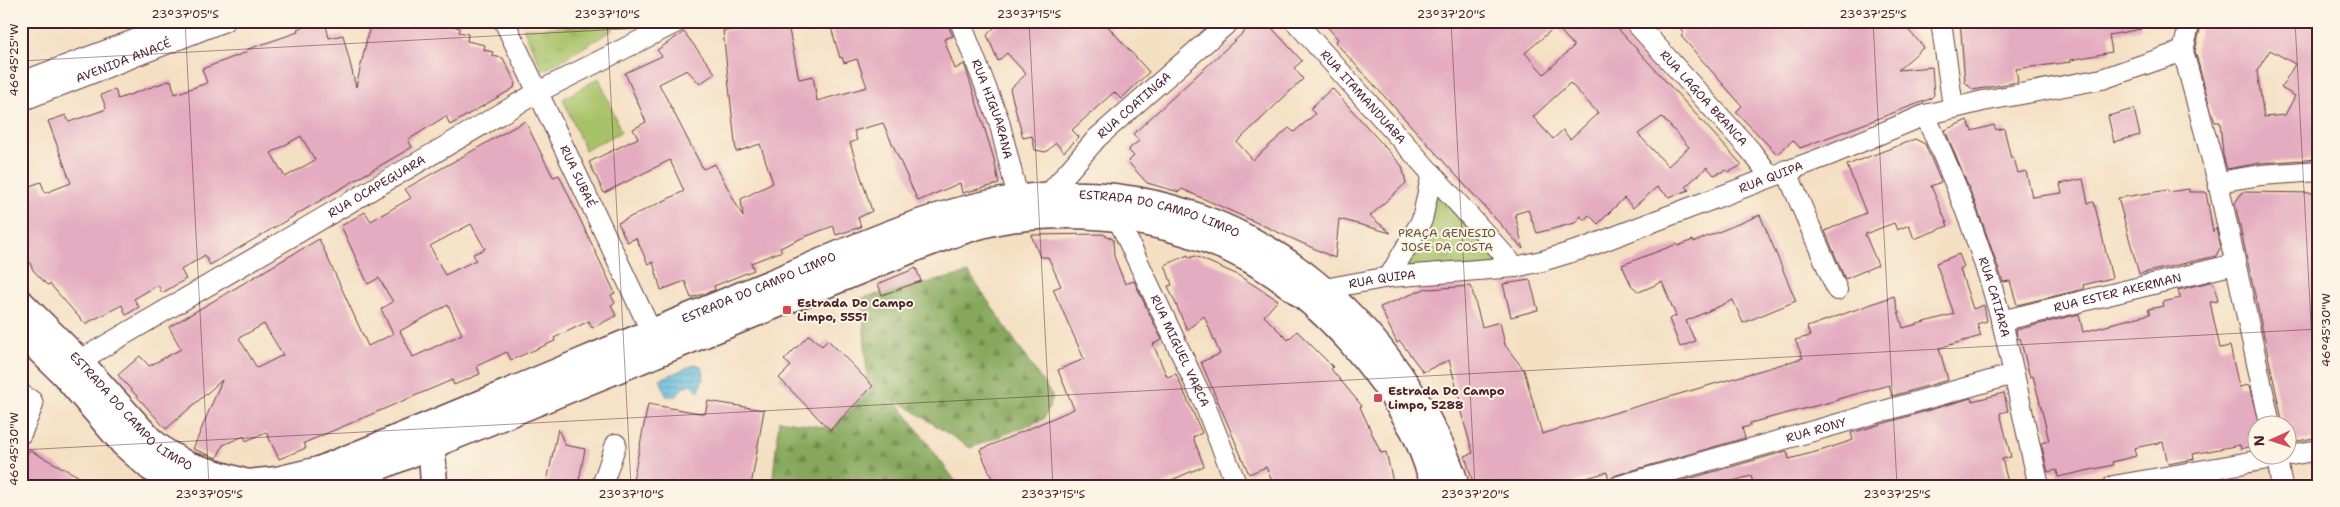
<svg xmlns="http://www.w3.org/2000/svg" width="2340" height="507" viewBox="0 0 2340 507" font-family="'Shantell Sans',sans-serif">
	<defs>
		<pattern id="grass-tufts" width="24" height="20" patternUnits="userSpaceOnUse" patternTransform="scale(1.25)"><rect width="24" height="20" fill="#a7c268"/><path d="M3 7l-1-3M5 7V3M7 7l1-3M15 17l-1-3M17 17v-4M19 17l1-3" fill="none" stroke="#91a65a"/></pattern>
		<pattern id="forest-firs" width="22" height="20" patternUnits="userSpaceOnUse" patternTransform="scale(1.25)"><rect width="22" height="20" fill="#85a85c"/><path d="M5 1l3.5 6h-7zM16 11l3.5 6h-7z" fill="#6f884c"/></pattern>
		<pattern id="water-rules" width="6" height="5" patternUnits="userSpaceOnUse" patternTransform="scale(1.25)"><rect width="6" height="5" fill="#5bb9d9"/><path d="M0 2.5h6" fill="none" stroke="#4d96b0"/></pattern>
	</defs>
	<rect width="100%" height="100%" fill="#fcf5e5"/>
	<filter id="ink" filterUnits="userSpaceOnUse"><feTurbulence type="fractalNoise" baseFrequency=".02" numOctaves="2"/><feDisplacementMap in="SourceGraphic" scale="10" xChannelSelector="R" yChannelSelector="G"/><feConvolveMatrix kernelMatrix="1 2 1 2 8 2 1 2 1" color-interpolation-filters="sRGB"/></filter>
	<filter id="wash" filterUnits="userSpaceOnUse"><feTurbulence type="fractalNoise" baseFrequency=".0096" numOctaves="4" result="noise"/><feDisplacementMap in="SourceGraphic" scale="20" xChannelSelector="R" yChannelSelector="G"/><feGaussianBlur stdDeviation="1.12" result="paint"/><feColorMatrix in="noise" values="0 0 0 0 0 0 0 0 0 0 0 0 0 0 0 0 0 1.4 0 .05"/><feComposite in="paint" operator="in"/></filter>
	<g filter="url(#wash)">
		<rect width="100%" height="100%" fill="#f4dfc2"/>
		<path fill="url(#grass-tufts)" stroke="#78704a" d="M612,26L613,30L543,71L523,28Z
			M1440,188L1508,265L1396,274Z"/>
		<path fill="url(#forest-firs)" stroke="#686444" d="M969,273L1053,397L1044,419L970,448L895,399L959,486H772L779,420L834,429L867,379L862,298Z"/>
		<path fill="#a7c268" stroke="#78704a" d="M599,78L621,132L585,150L563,99Z"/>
		<path fill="url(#water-rules)" stroke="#526c82" d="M696,364L702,367L704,375L699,391L690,384L682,388L677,396H666L660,379Z"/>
		<g id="blocks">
			<path fill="#e4acc0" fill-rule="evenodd" d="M371,21H434L460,28L459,32L468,34L467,41L485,45L484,50L493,52L492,56L503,58L515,82L514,88L450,125L446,116L408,140L412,147L210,265L205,255L181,270L186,279L162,293L158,285L134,299L139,307L126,315L122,305L85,324L50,284L47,285L33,270L21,243V189L41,182L45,193L71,183L48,121L66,115L69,122L104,110L106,108L101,95L115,89L118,99L171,80L175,94L207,83L202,69L247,52L246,50L298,32L297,29L318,22H325L329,38L343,35L356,87ZM301,136L315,160L285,177L271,153Z
				M839,21H946L953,36L944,39L955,69L964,64L967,72L994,159L999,184L962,193L960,183L918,201L883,123L854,131L857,140L850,143L872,211L858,218L861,227L836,235L833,226L802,238L780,248L782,251L751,263L754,270L714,286L715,290L691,298L685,281L661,290L653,262L648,264L636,238L627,242L618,223L684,191L670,160L604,193L589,162L638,138L633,129L646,122L625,73L662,56L657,50L684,32L715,73L700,84L687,70L659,84L703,169L715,164L743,217L741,199L773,183L760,144L736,152L723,31L788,25L799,79L813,76L817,101L867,87L857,59L844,63L842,57L840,58L830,24Z
				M1001,21H1103L1149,72L1121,99L1114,92L1072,130L1079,137L1064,152L1056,143L1046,152L1035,150L1032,136L1023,138L1010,89L1026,74L1007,53L998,61L987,35Z
				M1256,21H1260L1267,29L1272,28L1302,61L1294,68L1303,79L1237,142L1253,160L1289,128L1294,132L1315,114L1310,109L1332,88L1402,166L1406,183L1370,216L1391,233L1339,219L1335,258L1182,189L1179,192L1147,183L1128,162L1134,156L1129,151L1130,148L1139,141L1133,134Z
				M1322,21H1464L1471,28L1479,21H1611L1742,165L1729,172L1726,170L1714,175L1707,167L1686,186L1689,190L1669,197L1657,187L1633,208L1624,198L1598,224L1589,215L1584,220L1581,216L1575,223L1537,233L1528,210L1515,214L1523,249L1335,42L1338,39ZM1556,26L1574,46L1544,74L1525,53ZM1570,83L1598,113L1570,139L1563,130L1553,139L1533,117ZM1662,117L1689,147L1668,166L1638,134Z
				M1674,21H1900L1924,47L1898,70L1932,67L1934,95L1930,99L1800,148L1793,140L1777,154L1736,112L1742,106L1681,36L1684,33Z
				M1960,21H2140L2141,29L2109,35L2112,52L2071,60V62L2016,69L2018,82L1973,90L1965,82Z
				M2202,21H2303L2319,31V159L2260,163L2227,169L2223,155L2220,122H2215L2212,114L2195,51ZM2270,50L2295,64L2281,88L2295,96L2285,115L2264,117L2257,71Z
				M2134,109L2140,135L2114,142L2108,116Z
				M1967,120L1972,131L1994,125L1996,130L2004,128L2011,158H2014L2018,173L2026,171L2032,197L2062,193L2060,184L2083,179L2088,203L2094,202L2112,278L2083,285L2084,289L2017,305L2010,281L2003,282L1979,213L1945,130Z
				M525,121L553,177L559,175L615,293L611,295L615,303L611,305L616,316L592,328L589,321L554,338L555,341L511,360L507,352L477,366L480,374L454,385L452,380L304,443L306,448L279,459L266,432L246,441L244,436L223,445L217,458L193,449L222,380L166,429L118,375L140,356L149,366L181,349L169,327L319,239L368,346L393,334L381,309L393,302L379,278L368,284L341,226L365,212L371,221L411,198L405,189ZM471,224L485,249L473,254L476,260L445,275L430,246ZM448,305L462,334L413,357L400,331ZM264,324L283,355L257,368L239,338Z
				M1915,139L1925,144L1941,182L1931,186L1948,226L1914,239L1909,225L1897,230L1894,223L1865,234L1878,265L1845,279L1825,231L1866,213L1847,165Z
				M2189,189V192H2206L2213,232L2216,228L2220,248L2216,256L2139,274L2118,198L2168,190V192Z
				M2242,192L2319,193V437L2288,443V424H2283L2235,203Z
				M1760,215L1796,301L1743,323L1733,300L1686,321L1695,341L1680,347L1669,319L1676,316L1662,282L1639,292L1631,285L1622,265L1677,244L1678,246L1693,240L1694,242Z
				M1103,234L1113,239L1114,256L1125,284L1134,281L1156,328L1162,340L1153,344L1167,377L1176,374L1181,385L1202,433L1193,437L1204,466L1158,486H995L980,450L1074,409L1058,370L1084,359L1053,289L1061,286L1048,257H1040L1031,235Z
				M1959,254L1964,267L1960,269L1973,309L1984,305L1987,321L1977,324L1981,336L1939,348L1948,380L1892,396L1889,385L1838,399V400L1750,423V426L1742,428L1745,438L1616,475L1609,480L1607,472L1570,483V486H1474L1465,456L1473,453L1460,409L1462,408L1449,360L1423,372L1400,341L1397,343L1380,307L1427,288L1428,289L1471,286L1482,327L1500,322L1505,345L1524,370L1542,434L1803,358L1795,340L1810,336L1807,327L1894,296L1903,328L1954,314L1936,263Z
				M1188,255L1189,258L1195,256L1236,274L1278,300L1264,316L1288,340L1297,331L1333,367L1331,369L1362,406L1360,407L1381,453L1386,452L1394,486H1274L1266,467L1249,474L1201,362L1220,354L1204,316L1187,330L1168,286L1172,285L1165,265Z
				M916,268L921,281L882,295L878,284Z
				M1530,280L1538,310L1511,317L1503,284Z
				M2210,282L2214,284L2218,301L2210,302L2220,348L2230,346L2239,387L2249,385L2258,422V433L2254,434L2256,445L2241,449L2240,445L2193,454L2194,459L2168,464L2163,442L2134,448L2136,456L2112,462L2113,465L2058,477L2057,470L2048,472L2041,443L2049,441L2044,419L2033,376L2030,377L2020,338L2018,339L2016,330L2079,314L2083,332L2110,325V324L2150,314L2148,309L2164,306L2163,302L2180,298L2178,290Z
				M809,335L822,346L828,340L873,386L830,430L779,378L791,366L784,360Z
				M2004,393L2008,411L2000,413L2011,457L2002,459L2009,486H1754L1751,476L1715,486H1663L1787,451L1789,459L1823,450L1853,440L1851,433L1971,398L1972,401Z
				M708,401L764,410L751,486H632L648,404L705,414Z
				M558,429L565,445L585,449L578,486H546Z
				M29,450L78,476L72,486H21V465Z"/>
		</g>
	</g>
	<g filter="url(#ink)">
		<use href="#blocks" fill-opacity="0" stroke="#643c42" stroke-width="1"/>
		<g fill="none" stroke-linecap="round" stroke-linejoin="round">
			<g stroke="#643c42" stroke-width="22">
				<g id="minor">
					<path id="s1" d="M504,21L651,331"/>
					<path id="s2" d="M960,21L999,121L1018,198"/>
					<path id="s3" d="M1295,21L1515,267"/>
					<path id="s4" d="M1634,21L1751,151L1770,176"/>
					<path d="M1941,21L1953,107"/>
					<path d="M2183,51L2218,182L2270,424"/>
					<path d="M21,82L185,21"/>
					<path id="s5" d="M21,101L225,21"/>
					<path id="s6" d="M1925,115C1956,181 1983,252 2002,322C2015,376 2026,431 2039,486"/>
					<path d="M1786,170L1837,290"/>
					<path d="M2218,182L2261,175L2319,171"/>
					<path id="s7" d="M1047,196L1097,138L1230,21"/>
					<path id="s8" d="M1117,217L1203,400L1237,486"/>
					<path d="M1389,277L1422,220L1432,173"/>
					<path id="s9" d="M1324,289L1389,277L1515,267L1542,261L1585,248L1671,215L1827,156L1925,115L1983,101L2102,79L2183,51L2190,21"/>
					<path id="s10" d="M2001,321L2235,264"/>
					<path id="s11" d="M79,361L538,92L679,21"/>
					<path d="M21,394L32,401L33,405L21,434"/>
					<path d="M2276,454L2282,486"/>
					<path d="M602,486L616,444"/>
					<path id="s12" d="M1619,486L2014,374"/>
					<path d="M2113,486L2319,450"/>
				</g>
			</g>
			<g stroke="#643c42" stroke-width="29">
				<g id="major">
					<path id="s13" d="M21,303L79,361L150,440L165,452L187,465L247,483L277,480L319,470C469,410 617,346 766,285C847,252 929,211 1016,199C1170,176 1312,249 1399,374C1423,409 1444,445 1456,486"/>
					<path d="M21,332L65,375L124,444L151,468L183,486"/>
					<path d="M431,432L434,486"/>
					<path d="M332,486L913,249C944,237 977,224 1010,219C1096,207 1192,222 1266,269C1327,307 1378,367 1413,429C1422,447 1428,467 1435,486"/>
				</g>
			</g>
			<use href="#minor" stroke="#fff" stroke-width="20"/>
			<use href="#major" stroke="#fff" stroke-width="26"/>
		</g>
	</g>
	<path fill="none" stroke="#4a1f2b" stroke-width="1" stroke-opacity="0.45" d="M185,21L209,486M607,21L631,486M1029,21L1053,486M1451,21L1475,486M1873,21L1897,486M2295,21L2319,475M21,61L775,21M21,450L2319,329"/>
	<g fill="#d1495b" stroke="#fcf5e5" stroke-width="2">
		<rect x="782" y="305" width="10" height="10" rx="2.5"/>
		<rect x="1373" y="393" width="10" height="10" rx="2.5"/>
	</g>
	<g text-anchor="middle" stroke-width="4" stroke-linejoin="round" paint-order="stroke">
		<g font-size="12" fill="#4a1f2b" stroke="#fcf5e5">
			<text dy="4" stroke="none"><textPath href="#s5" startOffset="110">AVENIDA ANACÉ</textPath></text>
			<text dy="4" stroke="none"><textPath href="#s3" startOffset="102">RUA ITAMANDUABA</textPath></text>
			<text dy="4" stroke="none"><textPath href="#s4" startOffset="104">RUA LAGOA BRANCA</textPath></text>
			<text dy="4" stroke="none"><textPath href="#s7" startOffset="126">RUA COATINGA</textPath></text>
			<text dy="4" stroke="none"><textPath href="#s2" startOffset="94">RUA HIGUARANA</textPath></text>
			<text dy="4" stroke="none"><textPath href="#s1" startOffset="172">RUA SUBAÉ</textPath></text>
			<text dy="4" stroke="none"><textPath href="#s9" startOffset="464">RUA QUIPA</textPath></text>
			<text dy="4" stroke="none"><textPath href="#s11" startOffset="345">RUA OCAPEGUARA</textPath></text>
			<text dy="4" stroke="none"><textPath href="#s13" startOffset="1264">ESTRADA DO CAMPO LIMPO</textPath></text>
			<text dy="4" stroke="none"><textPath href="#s9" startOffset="59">RUA QUIPA</textPath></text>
			<text dy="4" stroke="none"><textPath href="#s13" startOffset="845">ESTRADA DO CAMPO LIMPO</textPath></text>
			<text dy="4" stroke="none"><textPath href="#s10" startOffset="120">RUA ESTER AKERMAN</textPath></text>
			<text dy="4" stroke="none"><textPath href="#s6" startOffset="195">RUA CATIARA</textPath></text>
			<text dy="4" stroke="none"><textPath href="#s8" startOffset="148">RUA MIGUEL VARCA</textPath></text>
			<text dy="4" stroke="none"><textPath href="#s13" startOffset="155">ESTRADA DO CAMPO LIMPO</textPath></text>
			<text dy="4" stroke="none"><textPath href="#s12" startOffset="205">RUA RONY</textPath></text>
		</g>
		<g font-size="12" fill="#66503d" stroke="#fcf5e5">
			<text x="1447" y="237">PRAÇA GENESIO<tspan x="1447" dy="14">JOSE DA COSTA</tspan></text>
		</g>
		<g font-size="12" font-weight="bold" fill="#4a1f2b" stroke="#fcf5e5" text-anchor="start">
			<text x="797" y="307">Estrada Do Campo<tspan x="797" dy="14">Limpo, 5551</tspan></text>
			<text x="1388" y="395">Estrada Do Campo<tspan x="1388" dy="14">Limpo, 5288</tspan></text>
		</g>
	</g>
	<rect width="2340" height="507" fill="none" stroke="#fcf5e5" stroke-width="55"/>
	<g transform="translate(2272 440) rotate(267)"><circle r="24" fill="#fcf5e5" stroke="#b59f9b"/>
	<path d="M0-4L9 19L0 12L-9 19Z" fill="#d1495b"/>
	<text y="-8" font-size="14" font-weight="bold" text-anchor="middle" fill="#4a1f2b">N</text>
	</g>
	<rect x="28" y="28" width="2284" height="452" fill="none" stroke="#4a1f2b" stroke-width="2"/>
	<g font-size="12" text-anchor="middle" fill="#4a1f2b">
		<text x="185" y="18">23°37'05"S</text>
		<text x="607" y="18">23°37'10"S</text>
		<text x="1029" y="18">23°37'15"S</text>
		<text x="1451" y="18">23°37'20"S</text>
		<text x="1873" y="18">23°37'25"S</text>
		<text transform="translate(14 60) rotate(-90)" y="4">46°45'25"W</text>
		<text transform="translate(2326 330) rotate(-90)" y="4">46°45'30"W</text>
		<text transform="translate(14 449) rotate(-90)" y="4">46°45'30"W</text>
		<text x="209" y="498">23°37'05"S</text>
		<text x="631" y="498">23°37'10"S</text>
		<text x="1053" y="498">23°37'15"S</text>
		<text x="1475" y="498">23°37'20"S</text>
		<text x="1897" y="498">23°37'25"S</text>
	</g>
</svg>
